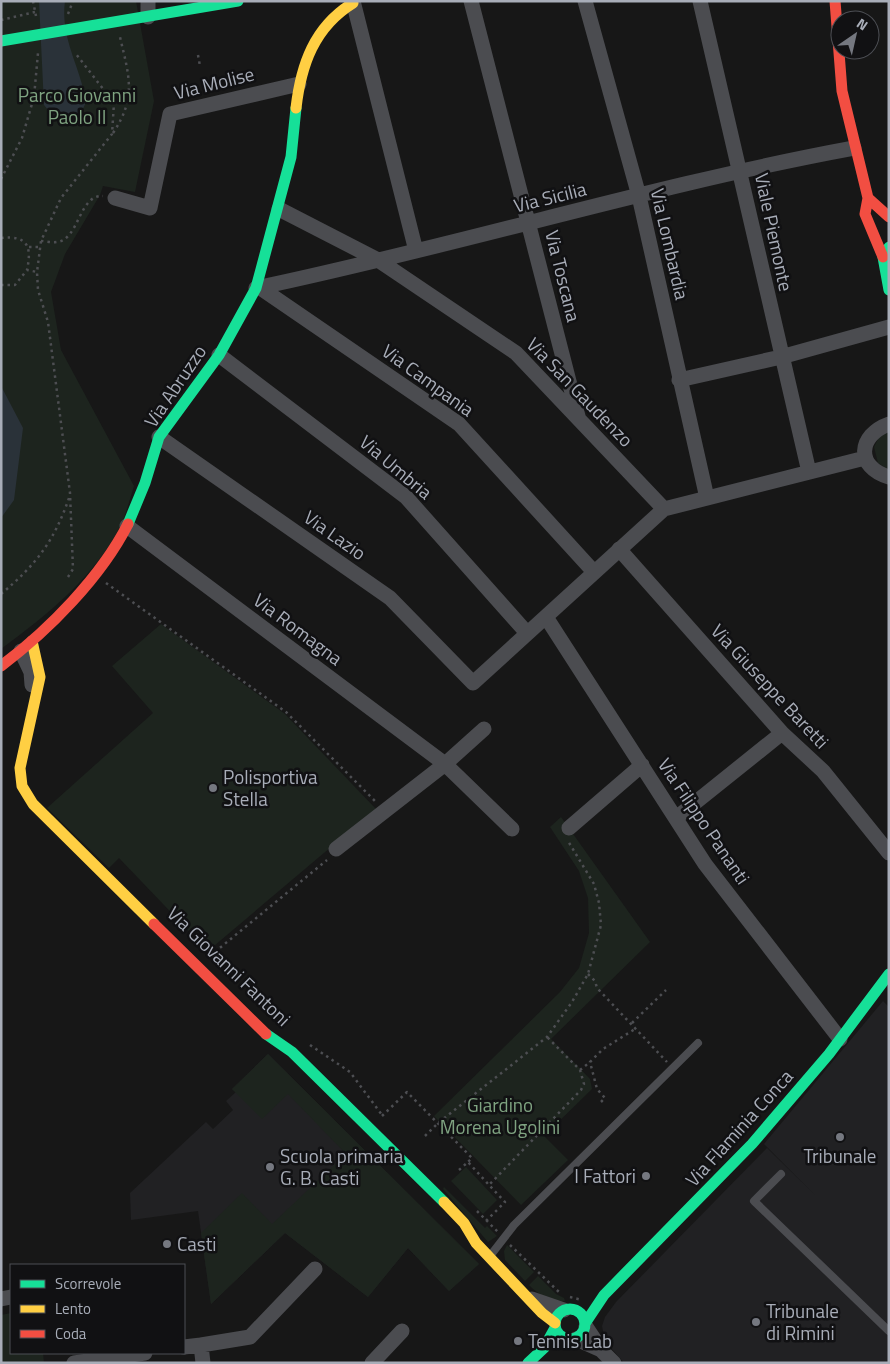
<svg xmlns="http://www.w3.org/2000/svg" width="890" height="1364" viewBox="0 0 890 1364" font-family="'Titillium Web',sans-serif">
	<rect width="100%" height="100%" fill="#171717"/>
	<path fill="#212123" d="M883,1001L889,1007V1363H624L605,1341L602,1326L605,1317L616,1302L767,1148L815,1195L764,1144Z
		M268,1054L479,1264L449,1291L408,1248L368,1297L285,1233L211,1304L198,1211L131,1220L130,1193L206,1122L213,1129L233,1110L226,1101L236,1092L232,1089Z"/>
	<path fill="#1d241e" d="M1,1H136L154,101L135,192L103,186L100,195L65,254L51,292L61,350L134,486C130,498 127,511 122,523C96,576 47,615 1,649Z
		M889,432V470L878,463L874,447L879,437Z
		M161,624L285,714L376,809L208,951L119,858L109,868L47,808L153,713L112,666Z
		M561,817L650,942L551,1039L590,1079L592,1089L544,1136L568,1160L521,1205L434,1116L560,992L579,968L589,933L588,898L579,871L550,827Z
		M268,1054L479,1264L449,1291L408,1248L368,1297L285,1233L211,1304L201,1233L242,1193L272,1224L346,1154L288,1094L262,1119L232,1089Z
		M466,1167L497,1200L483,1214L451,1181Z
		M444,1187L485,1228L487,1226L497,1236L488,1242L443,1189Z
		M507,1245L534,1272L525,1281L505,1260L504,1251Z
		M538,1276L556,1294L564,1298L565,1301C550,1302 539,1295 529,1285Z
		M11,1313V1353H43L44,1363H1V1315Z"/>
	<path fill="#2a3239" d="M39,1H65C60,38 80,66 86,101C79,126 58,123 44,105Z
		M1,386L23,428L14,500L1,518Z"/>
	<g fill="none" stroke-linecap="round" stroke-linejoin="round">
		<path stroke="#4d4e52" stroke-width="2.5" stroke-dasharray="2.5 4" stroke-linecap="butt" d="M33,1L36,16
			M68,14L73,1
			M1,20L35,12
			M198,55L200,66
			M113,133C137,97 129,76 120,37
			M1,179L22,138L34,97L38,53
			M1,238C28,235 32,247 27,270
			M41,241C46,241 52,243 57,242C79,240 79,194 103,196
			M29,247H40
			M1,285H15L27,270L37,272
			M68,577L73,569L70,493L48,322L38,290L37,272L41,241L61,198L112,134L114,103L76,54
			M106,583L286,712L376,802
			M1,594C37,564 55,540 70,495
			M210,956L327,860
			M588,974L595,981L597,988L667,1062
			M632,1023L666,990
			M310,1045L350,1072L382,1115
			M580,1070L590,1062
			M601,1102L605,1098L597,1089L590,1062L603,1049L635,1029
			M382,1116L407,1092L472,1158L468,1162
			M425,1136L438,1123L547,1037L572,1002L588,974L601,925L599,903L594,884L568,841
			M459,1170L468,1162L489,1185
			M477,1211L498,1232
			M486,1221L505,1202L489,1185L581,1090L584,1084L580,1070L547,1037
			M510,1245L560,1293
			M570,1297L582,1300"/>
		<path stroke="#4b4c50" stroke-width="8" d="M781,1174L754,1201L889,1331
			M490,1256L514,1225L698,1043"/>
		<path stroke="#4b4c50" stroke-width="15" d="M148,1V17
			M353,1L416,251
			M471,1L578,416
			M585,1L639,196L707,498
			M700,1L809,472
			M115,198L150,208L170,114L299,84
			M279,209L378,260L516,353L664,509L865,458
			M259,287L459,424L594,572
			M256,288C457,246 653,185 854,148
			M219,355L406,497L527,633
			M679,380L781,357L889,327
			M889,424C858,435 855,467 889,477
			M159,437L390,598L473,683L664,509
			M127,526L445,764L512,829
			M619,549L782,733L823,771L889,853
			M546,617L705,864L840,1039
			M21,651L31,672L32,685
			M676,818L782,733
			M569,828L642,765
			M336,849L445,764L484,729
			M1,1299L11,1297
			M532,1299L564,1310
			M586,1327L602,1351L614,1363
			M576,1339L601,1350
			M201,1345L250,1337L315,1269
			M184,1347L201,1345L203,1363
			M74,1363L145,1353
			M372,1363L402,1331"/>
		<path stroke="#16e098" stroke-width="11" d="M1,41L238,1
			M889,247L883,257L889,290
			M128,524L145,483L159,437L219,355L256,288L291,157L296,108
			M266,1034L292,1052L444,1202
			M555 1324a15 15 0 1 1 30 0a15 15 0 1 1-30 0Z
			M586,1322L604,1295L752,1144L829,1054L889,974
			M528,1363L544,1348L555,1328"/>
		<path stroke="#ffcf43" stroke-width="11" d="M296,108C301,65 314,27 353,3
			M32,641L40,677L20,768L22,786L33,804L154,924
			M444,1202L464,1223L476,1243L542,1313L555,1323"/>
		<path stroke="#f24e42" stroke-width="11" d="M835,1L842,91L868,198L865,214L883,257
			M868,198L889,217
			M1,666C49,630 101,577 128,524
			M154,924L266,1034"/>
	</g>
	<g fill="#757880" stroke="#111113" stroke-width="2">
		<circle cx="213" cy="788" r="5"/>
		<circle cx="840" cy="1137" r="5"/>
		<circle cx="270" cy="1167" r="5"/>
		<circle cx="646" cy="1176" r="5"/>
		<circle cx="167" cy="1244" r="5"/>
		<circle cx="756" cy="1322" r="5"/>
		<circle cx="518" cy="1341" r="5"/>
	</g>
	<g text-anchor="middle" stroke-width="5" stroke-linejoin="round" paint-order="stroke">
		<g font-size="19" fill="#a8adb8" stroke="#111113">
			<text transform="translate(214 83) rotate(-14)" y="7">Via Molise</text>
			<text transform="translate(550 197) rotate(-14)" y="7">Via Sicilia</text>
			<text transform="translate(774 232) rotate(78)" y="7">Viale Piemonte</text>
			<text transform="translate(670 244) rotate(77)" y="7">Via Lombardia</text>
			<text transform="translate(563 276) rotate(76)" y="7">Via Toscana</text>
			<text transform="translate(428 380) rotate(36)" y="7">Via Campania</text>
			<text transform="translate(175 386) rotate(-56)" y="7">Via Abruzzo</text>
			<text transform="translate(580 392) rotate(46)" y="7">Via San Gaudenzo</text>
			<text transform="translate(396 467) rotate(40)" y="7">Via Umbria</text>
			<text transform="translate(335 535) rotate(35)" y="7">Via Lazio</text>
			<text transform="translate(298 629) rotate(37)" y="7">Via Romagna</text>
			<text transform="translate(770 686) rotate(47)" y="7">Via Giuseppe Baretti</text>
			<text transform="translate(704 821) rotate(56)" y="7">Via Filippo Pananti</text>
			<text transform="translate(229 966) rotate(44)" y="7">Via Giovanni Fantoni</text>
			<text transform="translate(739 1128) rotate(-48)" y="7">Via Flaminia Conca</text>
		</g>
		<g font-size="19" fill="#7fa381" stroke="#111113">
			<text x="77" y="102">Parco Giovanni<tspan x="77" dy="22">Paolo II</tspan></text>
			<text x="500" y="1112">Giardino<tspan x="500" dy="22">Morena Ugolini</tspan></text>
		</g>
		<g font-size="19" fill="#a8adb8" stroke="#111113" text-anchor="start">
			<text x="223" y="784">Polisportiva<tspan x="223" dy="22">Stella</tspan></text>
			<text x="280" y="1163">Scuola primaria<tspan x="280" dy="22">G. B. Casti</tspan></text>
			<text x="840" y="1163" text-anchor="middle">Tribunale</text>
			<text x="636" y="1183" text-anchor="end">I Fattori</text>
			<text x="177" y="1251">Casti</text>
			<text x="766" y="1318">Tribunale<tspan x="766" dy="22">di Rimini</tspan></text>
			<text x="528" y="1348">Tennis Lab</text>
		</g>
	</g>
	<rect width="890" height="1364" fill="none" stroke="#a8adb8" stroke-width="5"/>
	<rect x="10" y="1264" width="175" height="90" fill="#111113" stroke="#4d4f55"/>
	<rect x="20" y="1280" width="25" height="8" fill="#16e098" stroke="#4d4f55"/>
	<text x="55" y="1289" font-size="15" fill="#a8adb8">Scorrevole</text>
	<rect x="20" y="1305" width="25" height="8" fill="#ffcf43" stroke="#4d4f55"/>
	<text x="55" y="1314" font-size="15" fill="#a8adb8">Lento</text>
	<rect x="20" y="1330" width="25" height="8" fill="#f24e42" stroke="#4d4f55"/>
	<text x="55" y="1339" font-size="15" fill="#a8adb8">Coda</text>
	<g transform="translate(855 35) rotate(34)"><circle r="24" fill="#111113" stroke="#4d4f55"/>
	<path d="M0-4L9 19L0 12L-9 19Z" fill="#757880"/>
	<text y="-8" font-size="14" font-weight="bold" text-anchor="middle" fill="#a8adb8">N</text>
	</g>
</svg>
